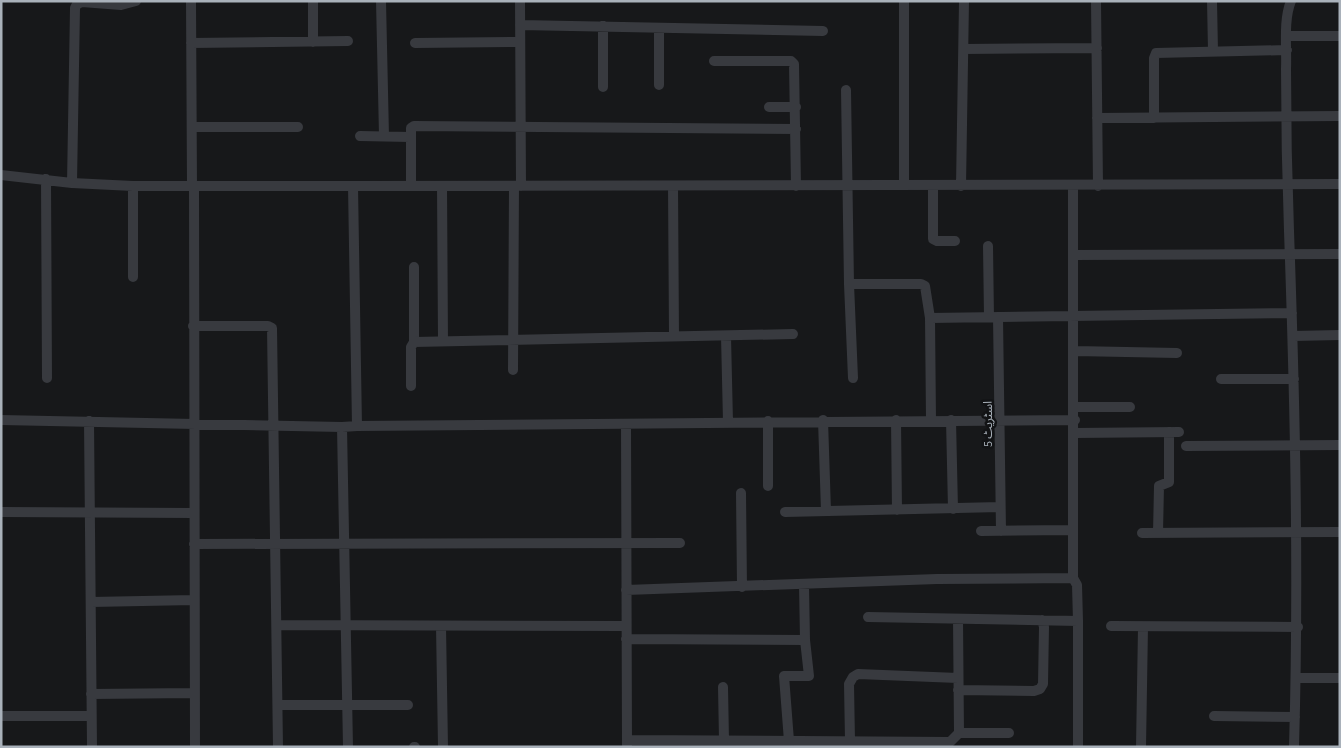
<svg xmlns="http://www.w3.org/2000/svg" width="1341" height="748" viewBox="0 0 1341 748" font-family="'Source Sans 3','Noto Sans Arabic',sans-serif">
	<rect width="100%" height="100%" fill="#17181a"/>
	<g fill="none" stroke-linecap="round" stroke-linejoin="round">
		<path stroke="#383a3f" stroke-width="10" d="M191,1L192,187
			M313,1V42
			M381,1L384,136
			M520,1L521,186
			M904,1V185
			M1096,1L1098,186
			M1212,1L1213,51
			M1291,1C1283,21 1287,48 1286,69C1286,123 1287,177 1289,231C1295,403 1299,574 1294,747
			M520,25L823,31
			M603,26V87
			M659,28V85
			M1287,36H1340
			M191,43L348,41
			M415,43L520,42
			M964,49L1097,48
			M714,61H791L794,64L796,186
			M846,90L849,284L853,378
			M769,107H796
			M1097,118L1340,116
			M1154,118V58L1156,53L1287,50
			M192,127H298
			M360,136L410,137
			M1,175L72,183L133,186H353L357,426L342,427L348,747
			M46,179L47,378
			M72,183L75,8L77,4L82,2L121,5L136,1
			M133,186V277
			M353,186L1340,184
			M411,186V128L414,126L796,129
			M442,186L443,341
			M673,186L674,336
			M933,186V239L937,241H955
			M961,186L964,1
			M1073,186V578L1077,585L1078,621V747
			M194,187L195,747
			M988,246L989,317
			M1073,255L1340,254
			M414,267V342
			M849,284H921L925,286L930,318L931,420
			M998,317L1001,531
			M930,318L1292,313
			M193,326H268L272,328L278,747
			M726,336L728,422
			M1293,336L1340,335
			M1075,351L1177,353
			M513,370L514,186
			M1221,379H1294
			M411,386V347L414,342L793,334
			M1075,407H1130
			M1,420L342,427
			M823,420L826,511
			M896,420L897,510
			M951,420L953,509
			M89,421L92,747
			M768,421V486
			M626,424L627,745
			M357,426L1075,420
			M1075,433L1179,432
			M1186,446L1340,445
			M741,493L742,587
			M1,512L194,513
			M785,512L1000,507
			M981,531L1073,530
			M1142,533L1340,532
			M1158,533L1159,486L1169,482V432
			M194,544L680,543
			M626,590L937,579L1073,578
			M91,602L194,600
			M868,617L1078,621
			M277,625L626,626
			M441,626L443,747
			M1111,626L1298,627
			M626,639L805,640
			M1296,678H1340
			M723,687L724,740
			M958,690L1034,691L1040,689L1043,684L1044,627L1042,620
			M91,694L194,693
			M278,705H408
			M1,716H91
			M1214,716L1295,717
			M959,733H1009
			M627,740L950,742L959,733L958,619
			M789,741L784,676H809L805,640L804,585
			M850,741L849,684L853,677L858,674L958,678
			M414,747H415
			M1141,747L1143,627"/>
	</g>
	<g text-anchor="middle" stroke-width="5" stroke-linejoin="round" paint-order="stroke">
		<g font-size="12" fill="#a9b1ba" stroke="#121315">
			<text transform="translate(988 424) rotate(-90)" y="4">اسٹریٹ 5</text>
		</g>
	</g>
	<rect width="1341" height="748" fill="none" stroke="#a9b1ba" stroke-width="5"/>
</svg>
